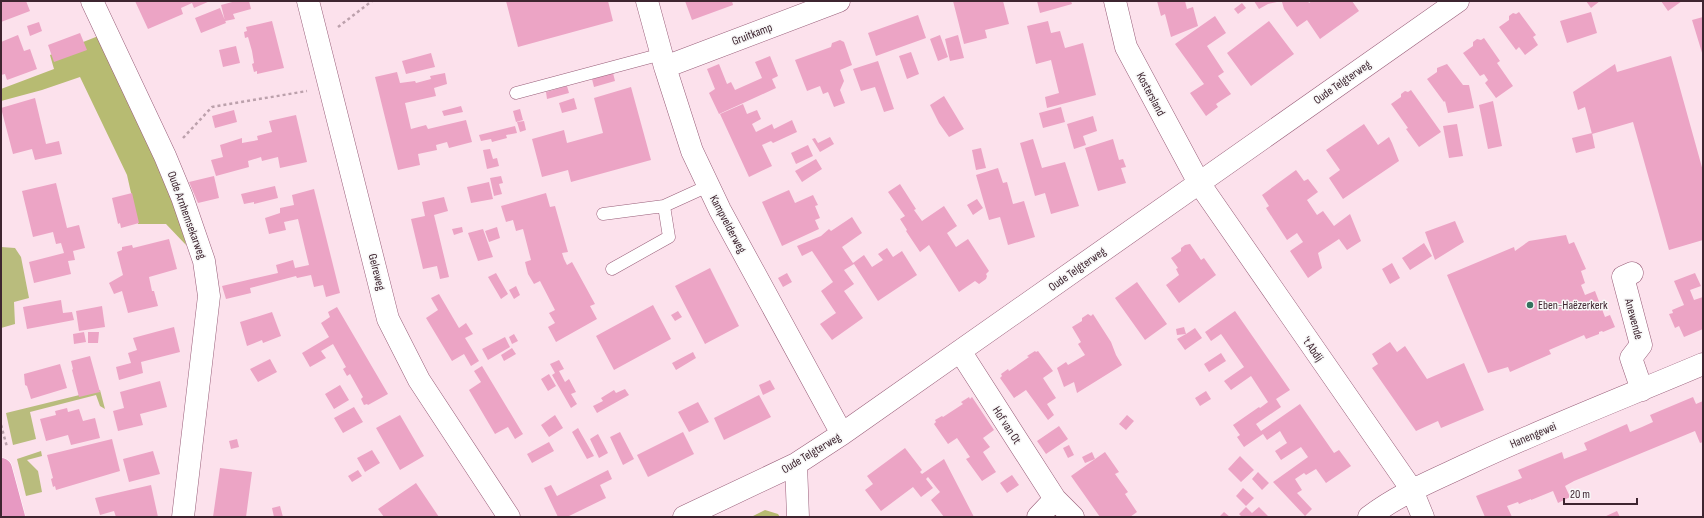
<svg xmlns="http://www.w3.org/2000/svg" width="1704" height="518" viewBox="0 0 1704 518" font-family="'Sofia Sans Condensed',sans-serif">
	<rect width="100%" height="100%" fill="#fce1ec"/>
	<path fill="#b9bc7d" d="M1,247L15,248L21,257L29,298L14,302L15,324L1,328Z
		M100,390L105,409L100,406L96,395L30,412L36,439L13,445L6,413Z
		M41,451L42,456L27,460L38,471L42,492L26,496L17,459Z"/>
	<path fill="#b7bb72" d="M101,35L177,201L186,245L166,224H138L127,175L80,77L42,90L1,101V89L54,69L50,55Z
		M765,510L778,514L780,517H751Z"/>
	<path fill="#eca4c5" d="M4,1H26L30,11L1,22V2Z
		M135,1H210L194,8L192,3L181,8L183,14L148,29Z
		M236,1H249L251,9L233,14L235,19L225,21L221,5Z
		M506,1H608L613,21L518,47Z
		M685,1H732L733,5L692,20Z
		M953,1H1003L1009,24L985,30L987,38L964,44Z
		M1037,1H1071L1072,4L1040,13Z
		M1157,1H1185L1187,9L1193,7L1198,26L1171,37L1165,14L1161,16Z
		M1254,1H1277V2L1268,4L1259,9Z
		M1283,1H1308L1309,3L1312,1H1352L1359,11L1320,39L1307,20L1297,27L1284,9L1282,2Z
		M1586,1H1600L1591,8Z
		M1661,1H1682L1668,11Z
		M1242,3L1246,8L1238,14L1234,9Z
		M220,8L226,23L201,33L195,18Z
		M1519,12L1536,35L1533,37L1538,45L1525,55L1519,47L1516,50L1499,27L1509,20V16L1513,13L1516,14Z
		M1591,12L1597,33L1567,43L1560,21Z
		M918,15L926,38L876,56L868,33Z
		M1215,16L1226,33L1207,46L1224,72L1218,76L1231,94L1216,104L1218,107L1206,116L1190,93L1204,84L1175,44Z
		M1703,17V56L1692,20Z
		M272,21L284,68L257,74V71L254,72L252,64L254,63L252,51L248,37L245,38L244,32L247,31L246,27Z
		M1048,21L1051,33L1060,31L1065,48L1083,43L1096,95L1047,108L1045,97L1059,93L1051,60L1036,64L1027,26Z
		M1269,21L1294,54L1251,86L1227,53Z
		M39,22L42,31L30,36L27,26Z
		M80,33L87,50L54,62L48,45Z
		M18,35L24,51L30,49L37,69L7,80L5,74L1,75V42Z
		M940,35L948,57L938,61L930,39Z
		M958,35L964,58L950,61L945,39Z
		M1484,38L1500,61L1497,63L1513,86L1496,98L1485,83L1488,80L1484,74L1480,76L1463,53L1473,46V42L1477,39L1481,40Z
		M840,40L844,42L852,65L840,70L844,81L840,90L845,103L834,107L828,92L823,94L820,86L807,91L795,60L831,47L832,43Z
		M236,46L240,63L223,67L219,50Z
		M911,52L919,74L907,79L899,56Z
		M431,53L435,67L406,74L402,61Z
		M770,56L778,76L772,79L776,88L719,114L709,93L715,89L707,69L719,64L727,84L731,82L735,90L762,78L755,62Z
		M1671,56L1703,171V240L1669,250L1633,122L1592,134L1585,107L1578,110L1573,92L1615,64L1617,72Z
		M878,61L894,109L884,112L875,87L861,91L853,69Z
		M1447,64L1463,85H1469L1474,108L1448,113L1445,101L1444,102L1427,79L1437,72V68Z
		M397,72L400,83L415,81L416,83L431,79L430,76L445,73L447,84L434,88L436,96L405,103L411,129L426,125L428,129L466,120L472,142L449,148L447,142L436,145L437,150L418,154L420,165L398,170L375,77Z
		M613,73L615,81L594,87L592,79Z
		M567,86L569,93L547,99L546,92Z
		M631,87L651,160L571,182L568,170L542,177L532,139L564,130L567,143L603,133L594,98Z
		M1411,90L1441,132L1419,147L1406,129L1408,128L1391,104L1401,97V94L1405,91L1408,92Z
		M944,96L964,129L949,137L939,123L930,105Z
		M35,98L46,144L59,141L62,154L35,160L32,149L13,154L1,108Z
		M574,98L577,109L562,113L559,103Z
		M1493,101L1502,146L1488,149L1479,105Z
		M743,104L747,114L757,110L761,119L752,124L756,132L772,124L774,129L792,120L797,132L773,143L771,141L762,145L772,166L749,177L720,114Z
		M461,106L463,112L444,116L442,111Z
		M1061,107L1065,122L1043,128L1039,113Z
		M520,109L523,120L516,122L513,111Z
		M234,110L237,122L215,128L212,116Z
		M296,115L307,162L280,168L278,157L262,161L261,157L248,161L249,167L216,176L211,160L223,157L220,145L242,138V143L258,140L257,136L272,132L269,121Z
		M1093,116L1097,131L1083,136L1086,145L1074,149L1067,124Z
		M524,121L526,130L520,132L517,122Z
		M1364,124L1378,145L1389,137L1392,143L1399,161L1343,199L1329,178L1340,170L1326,150Z
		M1457,124L1463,156L1449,158L1443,126Z
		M515,126L517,133L506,135L507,138L492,142L491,139L481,141L479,135Z
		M1592,133L1595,148L1576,153L1572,138Z
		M830,137L834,144L820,152L812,139L815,138L818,143Z
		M1033,139L1042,168L1065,162L1079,206L1051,214L1045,193L1035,196L1020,143Z
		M1113,139L1119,160L1123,159L1126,167L1121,168L1126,183L1098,191L1085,148Z
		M808,145L813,156L796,164L791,153Z
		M981,148L986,168L976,170L972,150Z
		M490,149L493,159L497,158L499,166L487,169L483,150Z
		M816,159L822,169L802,182L795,171Z
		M998,168L1003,183L1007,182L1013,204L1024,201L1035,237L1008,245L1000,217L989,220L976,175Z
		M1296,170L1304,181L1308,179L1318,192L1307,200L1317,215L1323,211L1334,226L1350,214L1361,241L1347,250L1339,239L1318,253L1322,268L1308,278L1290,251L1303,242L1297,233L1287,240L1266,208L1269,206L1262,195Z
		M214,176L219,198L198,203L189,182Z
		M501,176L503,183L499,184L502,194L494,196L490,178Z
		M489,182L493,199L471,203L467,187Z
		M56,183L67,228L79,225L85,248L73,251L75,260L68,261L71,274L34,283L29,262L64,253L61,243L56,244L53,232L33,237L22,191Z
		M900,184L916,209L914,210L922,221L944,206L957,226L947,233L956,247L968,239L989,271L986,274L987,276L986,279L979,284L975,281L959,292L929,245L920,252L906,231L907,230L900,219L905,216L888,192Z
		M275,186L278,198L254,204V202L244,204L241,194Z
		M314,189L340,293L326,297L323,285L314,287L311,275L297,278L296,276L250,288L251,293L226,299L222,286L278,273L276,265L293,260L295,268L309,265L298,219L284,222L286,230L269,234L265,218L280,213V208L294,205L292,195Z
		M789,190L795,203L813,195L818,205L815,206L820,218L815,220L819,229L782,246L762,202Z
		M132,193L139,223L121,228L120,223L118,224L112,198Z
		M546,193L550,207L555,206L568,252L562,253L564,259L567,265L572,262L595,304L590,306L597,319L556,342L548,327L555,323L549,313L555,310L540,281L534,284L528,274L525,262L531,260L523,229L516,231L513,220L506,222L501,206Z
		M444,197L448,211L434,215L449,277L440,279L437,266L423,269L411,219L425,216L422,202Z
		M977,199L983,208L973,215L967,205Z
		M852,217L862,233L842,247L853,263L864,255L872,267L883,260L878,254L887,248L893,257L902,251L917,275L878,301L854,264L844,270L854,284L844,291L863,318L832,340L820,324L836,313L821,291L833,282L812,251L802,256L797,246L821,236L829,229L831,231Z
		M1455,221L1464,242L1435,260L1425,232Z
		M462,227L463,232L454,235L452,229Z
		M497,227L500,238L489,242L485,231Z
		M483,229L493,257L478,261L468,233Z
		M1566,235L1569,244L1574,242L1586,269L1581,271L1585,283L1581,285L1585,295L1595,291L1605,317L1610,315L1615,327L1603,332L1602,331L1599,332V334L1586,339L1584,335L1549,350L1551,354L1510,372L1508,367L1488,373L1447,275L1514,247L1515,251L1529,241Z
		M169,239L177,269L149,277L152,291H154L158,306L128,313L122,291L114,294L109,283L123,275L117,252L122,250V247L132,245L133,248Z
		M1424,243L1432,256L1410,270L1402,258Z
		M1190,244L1201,260L1204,258L1216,275L1179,303L1166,285L1179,275L1176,269L1178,268L1171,258L1181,251V248L1185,245Z
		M1392,263L1400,278L1390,284L1382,269Z
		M710,268L739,326L705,344L675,286Z
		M496,273L508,294L501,299L488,277Z
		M787,273L792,282L783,287L778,278Z
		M1695,273L1701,286L1690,290L1694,300L1703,297V329L1684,337L1679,326L1675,328L1669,314L1673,313L1672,310L1684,305L1674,281Z
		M1137,282L1167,324L1145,340L1115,298Z
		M516,286L520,295L514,299L509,290Z
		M439,294L459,328L466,323L473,334L465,338L479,361L471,366L464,354L452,361L426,318L438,310L431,298Z
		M61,300L63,313L72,312L74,320L27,329L23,307Z
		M653,305L671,339L614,370L596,336Z
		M102,306L105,327L79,331L76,311Z
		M337,307L388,394L368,405L367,404L364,405L361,399L363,397L350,374L347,376L343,369L346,367L333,344L321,351L326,358L310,367L302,353L329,337L321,323L330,317L328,312Z
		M678,311L682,317L675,321L671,315Z
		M1235,311L1290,390L1276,399L1281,407L1256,424L1261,431L1300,404L1334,453L1339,450L1351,466L1326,483L1316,469L1306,475L1304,473L1295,479L1302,490L1297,493L1312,509L1305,516L1273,482L1308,457L1301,447L1281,460L1275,451L1287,443L1280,431L1267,440L1263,434L1244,447L1237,437L1240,435L1233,425L1259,407L1260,408L1268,402L1251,376L1231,390L1224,381L1244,367L1221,334L1211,341L1205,332Z
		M272,312L281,336L263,343L262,340L247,346L240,322Z
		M1088,314L1091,316L1093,314L1111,342L1116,355L1122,365L1077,393L1074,382L1064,387L1057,368L1066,362L1068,365L1085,355L1078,344L1081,342L1072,327L1082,321V318Z
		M174,327L180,352L141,362L143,373L119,380L116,367L131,363L128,353L137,350L133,338Z
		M1184,327L1186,334L1195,328L1202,338L1185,350L1177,339L1186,334L1177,335L1176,329Z
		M84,332L86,342L74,344L73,334Z
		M88,332H99L98,343H88Z
		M514,334L518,341L512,344L509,337Z
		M505,337L510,347L488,360L482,349Z
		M1390,342L1397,352L1405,346L1427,379L1464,363L1484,410L1441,428L1438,421L1416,431L1372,368L1378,364L1372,354Z
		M512,348L516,354L504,361L501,355Z
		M1035,351L1036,352L1038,351L1053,371L1043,378L1056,398L1047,404L1054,415L1048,420L1026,390L1014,398L1000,378L1002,376L1001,374L1008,369L1009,371L1029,357L1027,356Z
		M693,352L696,358L676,370L672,363Z
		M1221,353L1226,361L1209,372L1204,364Z
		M90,356L100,392L79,397L72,370L73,369L71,361Z
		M270,359L277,372L258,382L250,369Z
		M559,360L564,369L559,371L565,382L569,379L576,392L571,394L577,404L571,408L552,375L555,373L550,364Z
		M60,364L67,388L31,399L27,386L25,385L24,374Z
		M482,366L523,434L515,439L508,427L495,434L469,390L481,382L474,371Z
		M549,374L556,386L548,391L541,379Z
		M770,380L775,389L763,395L759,385Z
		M160,381L167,407L140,414L143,425L118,431L113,411L124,408L120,392Z
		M340,385L349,400L334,409L325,394Z
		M625,389L629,395L597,413L593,406L603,401L601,398L614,390L616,393Z
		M1206,391L1211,399L1200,406L1195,398Z
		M759,395L771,417L724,440L714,418Z
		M969,397L970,399L972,397L994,430L983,438L990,447L983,452L996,472L982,481L966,459L970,457L957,438L948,444L934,424L936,422L935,420L942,416L943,417L963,404L961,402Z
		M1693,397L1696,404L1703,401V442L1700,443L1695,431L1574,481L1565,486L1570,497L1558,503L1553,491L1531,500V499L1519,504L1518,502L1507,506L1512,517H1485L1476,496L1522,478L1518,470L1562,452L1564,459L1587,450L1584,443L1627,424L1630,432L1642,427L1653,422L1650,415Z
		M698,402L709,422L689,432L678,412Z
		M354,407L363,422L343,433L334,418Z
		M67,408L68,412L79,409L83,421L95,418L100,438L71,445L68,435L46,441L40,419L56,415L55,411Z
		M400,415L424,456L400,470L376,428Z
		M555,415L563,428L549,437L541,425Z
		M1127,415L1134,421L1126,430L1119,424Z
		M1059,426L1068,439L1046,454L1037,441Z
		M578,428L594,456L587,459L572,432Z
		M620,432L634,459L623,465L610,437Z
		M683,432L694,454L648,477L637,455Z
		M598,434L608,453L599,458L590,439Z
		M112,439L120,471L56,490L55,486L53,487L51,479L53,478L47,455Z
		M237,439L239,447L231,449L229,441Z
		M549,442L554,451L532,463L527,454Z
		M1069,445L1074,455L1068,458L1063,448Z
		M905,448L922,470L920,472L922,474L944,459L974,517H944L931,500L940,492L928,477L926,479L933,488L921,497L913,487L881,511L865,490L873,484L867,476Z
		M372,450L380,463L365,472L357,458Z
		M153,451L160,474L129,482L123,459Z
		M1092,452L1095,459L1085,463L1082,457Z
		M1105,452L1119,472L1115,474L1128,492L1125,494L1137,512L1130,517H1100L1071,476Z
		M1240,456L1254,470L1241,482L1228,469Z
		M220,468L252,472L246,517H213Z
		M358,470L362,476L352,482L348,476Z
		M608,470L612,479L600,485L606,498L567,517H558L544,488L551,485L557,496Z
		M1258,472L1269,483L1262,490L1252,479Z
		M1012,475L1019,485L1007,493L1000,483Z
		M416,483L439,517H384L378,509Z
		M151,485L158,517H116L114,511L100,515L95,498Z
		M1243,488L1254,498L1246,506L1236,496Z
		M280,506L283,517H274L272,508Z
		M1246,507L1252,513L1259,507L1269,517H1242L1239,514Z
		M1617,511L1620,517H1604Z
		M1224,512L1230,517H1219Z"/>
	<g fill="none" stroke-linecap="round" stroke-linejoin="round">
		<g stroke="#985e79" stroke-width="13">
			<path id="service" d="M516,93L662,54
				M603,214L664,206L708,186
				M612,269L669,237L664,206"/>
		</g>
		<g stroke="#985e79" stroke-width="23">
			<path id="minor" d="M92,1L165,156L182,197L204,261L209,296L183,517
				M308,1L388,319L419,380L509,517
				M647,1L665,67L692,151L720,210L842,434
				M1115,1L1126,47L1199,183L1412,490L1423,517
				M665,67L839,1
				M1632,273L1623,277L1641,345L1631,358L1642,390
				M960,351L1055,499L1073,517
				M796,464L798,517
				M684,517L796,464L842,434L1458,1
				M1038,517L1055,499
				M1369,517C1399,494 1434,480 1468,464C1545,428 1625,397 1703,364"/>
		</g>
		<g stroke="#fff" stroke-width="23">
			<path id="primary" d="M1,469L14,517"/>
		</g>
		<path stroke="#bca1ac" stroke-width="2.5" stroke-dasharray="3 3" stroke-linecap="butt" d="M338,27L372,1
			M183,138L212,107L307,91
			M1,425L7,447"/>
		<use href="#service" stroke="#fff" stroke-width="12"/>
		<use href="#minor" stroke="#fff" stroke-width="22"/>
		<use href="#primary" stroke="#e799c2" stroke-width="22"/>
	</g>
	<circle fill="#34725f" stroke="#f7f7f7" stroke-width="1.5" cx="1530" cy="305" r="4"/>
	<g text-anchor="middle" stroke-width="3" stroke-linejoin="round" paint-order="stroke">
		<g font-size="12" fill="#3e2530" stroke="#f7f7f7">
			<text transform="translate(752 34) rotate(-21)" y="4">Gruitkamp</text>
			<text transform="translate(1342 82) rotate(-35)" y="4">Oude Telgterweg</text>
			<text transform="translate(1151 94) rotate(62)" y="4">Kostersland</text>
			<text transform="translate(187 215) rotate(70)" y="4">Oude Arnhemsekarweg</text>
			<text transform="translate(728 224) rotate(62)" y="4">Kampvelderweg</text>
			<text transform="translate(1077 269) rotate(-35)" y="4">Oude Telgterweg</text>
			<text transform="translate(377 272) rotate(76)" y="4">Gelreweg</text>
			<text transform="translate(1634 319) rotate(75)" y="4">Anewende</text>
			<text transform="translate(1313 349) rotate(55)" y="4">'t Abdij</text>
			<text transform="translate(1007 425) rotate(57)" y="4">Hof van Ot</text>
			<text transform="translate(1533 435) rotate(-23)" y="4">Hanengewei</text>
			<text transform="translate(811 453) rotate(-31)" y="4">Oude Telgterweg</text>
		</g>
		<g font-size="12" fill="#3e2530" stroke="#f7f7f7" text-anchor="start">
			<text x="1538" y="309">Eben-Haëzerkerk</text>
		</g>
	</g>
	<rect width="1704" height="518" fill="none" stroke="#3e2530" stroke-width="4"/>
	<path d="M1564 498v6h73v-6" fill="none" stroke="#3e2530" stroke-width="2"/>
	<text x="1570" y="498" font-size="12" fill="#3e2530" stroke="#f7f7f7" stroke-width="3" paint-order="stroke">20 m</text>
</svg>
